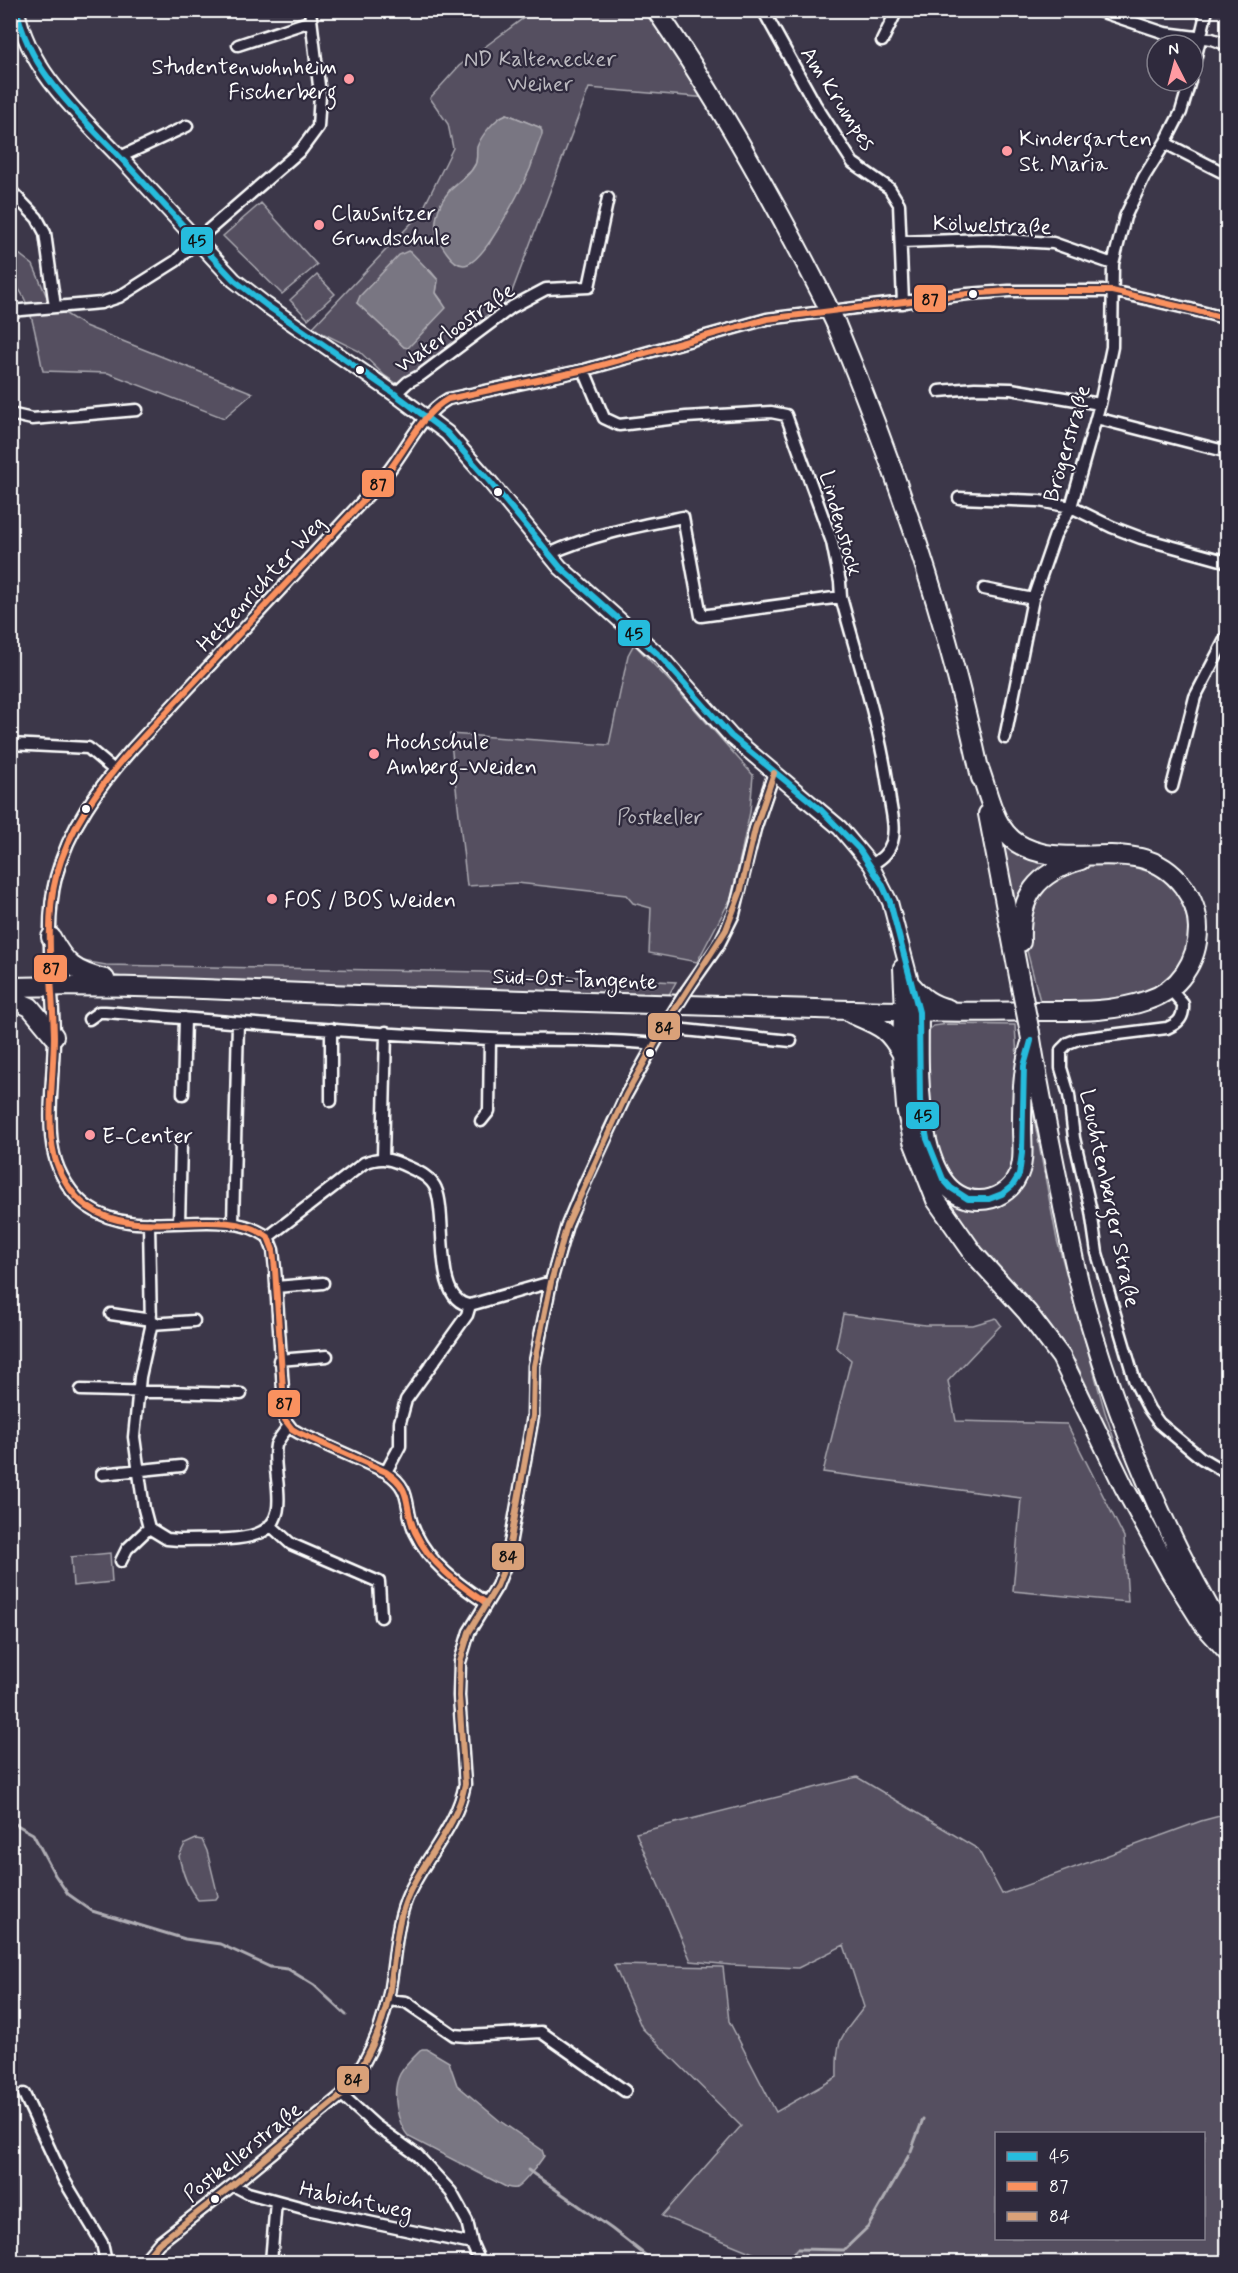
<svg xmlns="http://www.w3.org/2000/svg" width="1238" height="2273" viewBox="0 0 1238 2273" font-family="Mynerve,sans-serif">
	<rect width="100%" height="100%" fill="#3c3749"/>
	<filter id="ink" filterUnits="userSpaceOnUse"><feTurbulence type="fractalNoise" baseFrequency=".0167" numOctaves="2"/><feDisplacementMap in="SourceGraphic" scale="12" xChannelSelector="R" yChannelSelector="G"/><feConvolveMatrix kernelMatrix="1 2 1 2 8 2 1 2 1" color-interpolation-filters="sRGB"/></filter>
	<g filter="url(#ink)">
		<path fill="#555060" stroke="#aaa8b0" stroke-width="1.5" fill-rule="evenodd" d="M533,11H646L710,98L589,88L510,297L399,385L384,375L359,351L312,328L421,213L453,148L448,124L430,98L459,66ZM507,114L541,128L529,170L489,244L437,215L450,189L471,171L476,163L478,146L491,127L500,117ZM429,269L438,280L436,293L442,301L404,347L357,303Z
			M261,203L317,265L282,294L223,236Z
			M10,247L33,265L50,304L85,326L253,393L224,418L108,373L43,371C37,345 32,296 11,281Z
			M317,275L335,294L308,319L290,300Z
			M634,644L675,687L753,775L750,812L732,896L697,962L649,953L651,908L633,903L626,895L517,883L467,886L450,734L609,745L628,655Z
			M994,825L1065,861L1015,923Z
			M1103,864L1126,865L1157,874L1177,892L1185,910L1190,930L1188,950L1180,969L1153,993L1105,1005L1040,1001L1026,947L1027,910L1051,878L1084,866Z
			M83,961L106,965L483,972L676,982L667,998L128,978L78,969Z
			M948,1024L1015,1025L1018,1074L1015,1169L996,1193L958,1190L928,1130L927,1032L933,1026Z
			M913,1070L952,1200L1013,1192L1026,1076L1057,1240L1105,1412L1120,1457L1075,1361L982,1258L943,1202Z
			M843,1314L925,1325H973L996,1318L1001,1325L948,1381L956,1421L1067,1424L1124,1537L1128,1602L1013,1591L1021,1498L823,1472L851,1360L836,1347Z
			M110,1553L112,1582L73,1586L71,1557Z
			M857,1777L978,1849L1002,1894L1201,1821L1227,1814V2262H775L662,2216L741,2126L642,2028L614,1965L723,1967L729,2021L776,2112L837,2077C836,2036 841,2038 864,2007L844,1945L798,1968L731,1965L691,1961L636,1833ZM996,2134H1204V2238H996Z
			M196,1839L202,1840L207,1851L218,1896L216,1899L198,1900C187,1887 182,1872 179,1856L185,1844Z"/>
		<path fill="#797682" stroke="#afadb4" stroke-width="1.5" d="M507,114L539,127L542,131V135C537,146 534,158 530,169C521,189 487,257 468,264C459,268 452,260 447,253C438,241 433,230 437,215C444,185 465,185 475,165C478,159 476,153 477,147C481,136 495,118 507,114Z
			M408,251L412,253L438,280L436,293L446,308L408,348L404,347L357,303L360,296L399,255Z
			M422,2049H427L449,2062L457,2085L500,2121L542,2150L544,2156C540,2162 523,2185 516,2188C513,2189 510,2188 506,2187L409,2137C397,2124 391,2091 400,2074C405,2065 414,2057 422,2049Z"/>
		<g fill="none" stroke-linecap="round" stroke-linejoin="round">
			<path stroke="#afadb4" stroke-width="3" d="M10,1785L13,1786L10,1792
				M10,1821L33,1834L55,1875L68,1894L92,1911L185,1939L220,1944L270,1967L288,1969L314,1985L346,2015
				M911,2151L923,2119
				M528,2170L612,2229L654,2262
				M797,2249L844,2250L868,2227L909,2155
				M784,2262L795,2251"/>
			<g stroke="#fff" stroke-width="15">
				<path id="minor" d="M763,10L815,104L853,163L889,188L899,204L903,303
					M1096,10L1165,33L1212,39L1228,45
					M10,33L21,30
					M882,41L897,10
					M238,45L311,21
					M1193,68L1207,10
					M1165,143L1228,175
					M120,157L187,126
					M10,190L37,218L45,233L55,307
					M901,242L986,239L1053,243L1113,264
					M10,311L101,303L119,297L176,261L197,240L301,150L318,127L320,94L310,10
					M584,370L604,418L619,425L686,417L771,412L786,415L832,542L840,582L841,597C859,664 882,732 890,801C892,814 896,829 892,842C888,854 881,859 871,865
					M939,391L975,388L1011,389L1100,404
					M395,394L408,382L421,375L512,307L546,289L589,287L608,198
					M10,414L32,419L137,410
					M1096,418L1228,452
					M959,498L1039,501L1071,507L1112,527L1141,538L1228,562
					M549,554C590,535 638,526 683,517L701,616L841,597
					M984,589L1033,599
					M1005,738L1033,599L1055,535L1071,507L1100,404L1112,347L1113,264L1125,217L1144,177L1165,143L1181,112L1190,81
					M10,744L88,748L114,770
					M1172,787L1195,697L1228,634
					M1170,989L1183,1004C1184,1017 1179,1023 1167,1028L1078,1039L1068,1043L1061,1050V1068L1069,1095L1074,1138L1091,1211L1097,1253L1135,1382L1149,1409L1159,1423L1201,1458L1228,1474
					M687,990L718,946L734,914L755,829L774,773
					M89,1019L99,1012H105C234,1022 362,1034 491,1039C545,1041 600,1038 654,1044
					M331,1029V1101
					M183,1094L185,1018
					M481,1121L489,1111L490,1039
					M383,1158L386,1032
					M149,1223L151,1327L140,1377L134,1437L144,1509L149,1528L167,1539L179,1540C203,1539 234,1542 257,1534C295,1521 270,1472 276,1445C279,1438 284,1432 289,1426
					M179,1223L181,1144
					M233,1224L238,1023
					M268,1237L364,1163C382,1156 391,1159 408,1167C419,1172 431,1177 436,1189C448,1216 432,1302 470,1305
					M276,1287L323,1283
					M111,1314L151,1320
					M151,1324L194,1321
					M279,1360L327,1356
					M81,1390L241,1394
					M386,1472L400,1446V1422L406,1400L467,1315L470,1305L551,1282
					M102,1474L181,1466
					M270,1525L291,1544L379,1582L381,1617
					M121,1561L127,1549L149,1528
					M486,1603C458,1584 430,1564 415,1532C403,1506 414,1490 386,1472L299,1433L292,1429L285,1420L275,1269L273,1250L268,1237C220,1202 140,1244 88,1207C72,1196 58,1173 54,1154C46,1122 54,1071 54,1036C53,989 44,922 56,877C69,827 99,787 132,749L372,491C379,482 387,474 393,465C410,442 423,413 448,399L584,370L767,319L968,294L1009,291H1112L1190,309L1228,319
					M388,2000L406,2002L454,2035L466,2036L541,2032L625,2091
					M24,2094L64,2180L102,2243L106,2262
					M342,2095L375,2125L417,2155L451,2192L467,2221L472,2244L480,2262
					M233,2185L248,2193L307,2209L472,2244
					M143,2262L159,2243L233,2185L342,2095C370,2060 387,2018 392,1974C396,1946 397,1919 409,1893C427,1855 457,1826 465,1784L459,1696L460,1662L469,1632L497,1586L507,1561L533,1416L534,1366L551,1282L567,1225L579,1196L626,1095L665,1025L685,1030L791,1041
					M271,2262L276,2201"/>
			</g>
			<g stroke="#fff" stroke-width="18">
				<path id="tertiary" d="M17,10C29,75 88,122 131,169C165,206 199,243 234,280L266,305L395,394L447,433L490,482L560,567L660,656L731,736L840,828L871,865L890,902L919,1012
					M901,967L903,1011
					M913,984C924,997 933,1003 949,1007"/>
			</g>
			<g stroke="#fff" stroke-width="22">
				<path id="primary" d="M656,10C721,104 775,202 826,303
					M836,324C897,471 948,622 981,778
					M988,814L1021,987
					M51,937C65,964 75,972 105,979
					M1021,942C1019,896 1036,873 1081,860
					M10,987C127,984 243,991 359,995C511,1000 664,1004 816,1009C888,1011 961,1013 1033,1011C1071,1011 1112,1013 1148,1000C1179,990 1198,961 1198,929C1198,913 1192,898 1183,886C1139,828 1069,876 1017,843C993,827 989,794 979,768
					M10,998L30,1007L54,1036
					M903,1011L902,1054L906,1107L913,1141L936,1200L974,1254L1027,1312L1061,1357L1124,1487L1171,1573L1203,1624L1228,1652
					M919,1012C919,1056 911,1202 980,1200C995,1200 1011,1191 1017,1177C1025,1164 1022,1143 1022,1128C1022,1100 1022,1072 1030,1046
					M852,1014C879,1026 887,1027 902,1054
					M1030,1033C1038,1083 1048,1132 1058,1181C1068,1233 1078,1286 1094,1336C1126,1442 1171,1545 1228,1640"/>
			</g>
			<use href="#minor" stroke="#2f2a3d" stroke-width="10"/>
			<use href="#tertiary" stroke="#2f2a3d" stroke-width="14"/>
			<use href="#primary" stroke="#2f2a3d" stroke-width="18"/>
			<g stroke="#fff" stroke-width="15" stroke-linecap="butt">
				<path id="minor-bridge" d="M665,1025L687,990"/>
			</g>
			<g stroke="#fff" stroke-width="22" stroke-linecap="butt">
				<path id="primary-bridge" d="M826,303L836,324
					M1021,987L1030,1033"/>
			</g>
			<use href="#minor-bridge" stroke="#2f2a3d" stroke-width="10"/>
			<use href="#primary-bridge" stroke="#2f2a3d" stroke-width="18"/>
			<g stroke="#2f2a3d" stroke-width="10">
				<path id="bus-1" d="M17,10C29,75 88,122 131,169C165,206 199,243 234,280L266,305L395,394L447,433L490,482L560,567L660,656L731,736L821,810L859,849L882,884L890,902L919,1012L920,1101L927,1139L943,1179L951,1188L968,1199H989L1002,1194L1012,1186L1019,1175L1022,1153L1024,1066L1031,1041"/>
			</g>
			<g stroke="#2f2a3d" stroke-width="10">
				<path id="bus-2" d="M486,1603C458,1584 430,1564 415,1532C403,1506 414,1490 386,1472L299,1433L292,1429L285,1420L275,1269L273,1250L268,1237C220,1202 140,1244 88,1207C72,1196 58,1173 54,1154C46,1122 54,1071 54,1036C53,989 44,922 56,877C69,827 99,787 132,749L372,491C379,482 387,474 393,465C410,442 423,413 448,399L584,370L767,319L968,294L1009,291H1112L1190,309L1228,319"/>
			</g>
			<g stroke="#2f2a3d" stroke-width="10">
				<path id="bus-3" d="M143,2262L159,2243L233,2185L342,2095C370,2060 387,2018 392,1974C396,1946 397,1919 409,1893C427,1855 457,1826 465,1784L459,1696L460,1662L469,1632L497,1586L507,1561L533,1416L534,1366L551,1282L567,1225L626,1095L665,1025L726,930L740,893L755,829L774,773"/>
			</g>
			<use href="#bus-1" stroke="#26bcdd" stroke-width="6"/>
			<use href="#bus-2" stroke="#fa915f" stroke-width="6"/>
			<use href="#bus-3" stroke="#d9a179" stroke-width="6"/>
		</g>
	</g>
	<g fill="#ff9aa2" stroke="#2f2a3d" stroke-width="2">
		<circle cx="349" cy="79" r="6"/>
		<circle cx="1007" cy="151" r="6"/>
		<circle cx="319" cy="225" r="6"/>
		<circle cx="374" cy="754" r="6"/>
		<circle cx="272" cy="899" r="6"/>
		<circle cx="90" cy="1135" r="6"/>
	</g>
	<g fill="#fff" stroke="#2f2a3d" stroke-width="2">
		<circle cx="973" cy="294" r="5"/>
		<circle cx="360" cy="370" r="5"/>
		<circle cx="498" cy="492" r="5"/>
		<circle cx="86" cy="809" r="5"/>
		<circle cx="650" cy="1053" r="5"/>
		<circle cx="215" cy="2199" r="5"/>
	</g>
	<g text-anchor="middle" stroke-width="4.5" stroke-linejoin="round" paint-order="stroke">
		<g font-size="22" fill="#bbb9bf" stroke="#2f2a3d">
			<text x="540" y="66">ND Kaltenecker<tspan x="540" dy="25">Weiher</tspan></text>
			<text x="660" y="824">Postkeller</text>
		</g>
		<g font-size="22" fill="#fff" stroke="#2f2a3d" text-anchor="start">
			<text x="337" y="74" text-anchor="end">Studentenwohnheim<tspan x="337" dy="25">Fischerberg</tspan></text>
			<text x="1019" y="146">Kindergarten<tspan x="1019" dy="25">St. Maria</tspan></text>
			<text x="331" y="220">Clausnitzer<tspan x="331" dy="25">Grundschule</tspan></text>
			<text x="386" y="749">Hochschule<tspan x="386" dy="25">Amberg-Weiden</tspan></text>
			<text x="284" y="907">FOS / BOS Weiden</text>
			<text x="102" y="1143">E-Center</text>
		</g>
		<g font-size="22" fill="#fff" stroke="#2f2a3d">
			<text transform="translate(839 98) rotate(57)" y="8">Am Krumpes</text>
			<text transform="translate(992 224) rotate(2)" y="8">Kölwelstraße</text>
			<text transform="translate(454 327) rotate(-35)" y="8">Waterloostraße</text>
			<text transform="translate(1066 443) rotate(-74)" y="8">Brögerstraße</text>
			<text transform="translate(842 523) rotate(74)" y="8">Lindenstock</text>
			<text transform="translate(260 583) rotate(-47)" y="8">Hetzenrichter Weg</text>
			<text transform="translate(575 978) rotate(2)" y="8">Süd-Ost-Tangente</text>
			<text transform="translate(1111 1198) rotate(78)" y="8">Leuchtenberger Straße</text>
			<text transform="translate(242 2151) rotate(-39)" y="8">Postkellerstraße</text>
			<text transform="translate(356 2199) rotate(12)" y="8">Habichtweg</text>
		</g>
	</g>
	<g stroke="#2f2a3d" stroke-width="2">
		<rect x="180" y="226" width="34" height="29" rx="6" fill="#26bcdd"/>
		<rect x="913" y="284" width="34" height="29" rx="6" fill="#fa915f"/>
		<rect x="361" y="469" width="34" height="29" rx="6" fill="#fa915f"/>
		<rect x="617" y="619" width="34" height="28" rx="6" fill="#26bcdd"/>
		<rect x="33" y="954" width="35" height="29" rx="6" fill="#fa915f"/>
		<rect x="647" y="1012" width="34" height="29" rx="6" fill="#d9a179"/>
		<rect x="905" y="1101" width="35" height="29" rx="6" fill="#26bcdd"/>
		<rect x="267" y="1389" width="34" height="29" rx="6" fill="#fa915f"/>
		<rect x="491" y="1542" width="34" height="29" rx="6" fill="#d9a179"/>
		<rect x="336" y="2065" width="34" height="29" rx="6" fill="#d9a179"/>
	</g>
	<g font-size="16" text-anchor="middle" font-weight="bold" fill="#111">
		<text x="197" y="246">45</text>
		<text x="930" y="305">87</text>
		<text x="378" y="490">87</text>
		<text x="634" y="639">45</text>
		<text x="51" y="974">87</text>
		<text x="664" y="1033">84</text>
		<text x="923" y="1121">45</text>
		<text x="284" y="1409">87</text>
		<text x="508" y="1562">84</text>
		<text x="353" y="2085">84</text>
	</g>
	<rect width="1238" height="2273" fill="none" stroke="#2f2a3d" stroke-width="36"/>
	<rect x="18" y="18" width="1202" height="2237" fill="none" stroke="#fff" stroke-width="2" filter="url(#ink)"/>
	<rect x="995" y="2132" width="210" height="108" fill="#2f2a3d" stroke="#827f8b" stroke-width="1.5"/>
	<rect x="1007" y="2152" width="30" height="9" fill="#26bcdd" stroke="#827f8b" stroke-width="1.5"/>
	<text x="1049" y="2162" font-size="18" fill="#ffffff">45</text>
	<rect x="1007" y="2182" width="30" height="9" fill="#fa915f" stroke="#827f8b" stroke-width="1.5"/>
	<text x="1049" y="2192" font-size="18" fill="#ffffff">87</text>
	<rect x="1007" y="2212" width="30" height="9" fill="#d9a179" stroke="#827f8b" stroke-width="1.5"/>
	<text x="1049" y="2222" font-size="18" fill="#ffffff">84</text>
	<g transform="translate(1175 63) rotate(354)"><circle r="28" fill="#2f2a3d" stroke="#827f8b" stroke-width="1.5"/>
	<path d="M0-4.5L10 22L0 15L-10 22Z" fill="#ff9aa2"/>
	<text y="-9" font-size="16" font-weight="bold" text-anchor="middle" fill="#ffffff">N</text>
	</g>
</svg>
